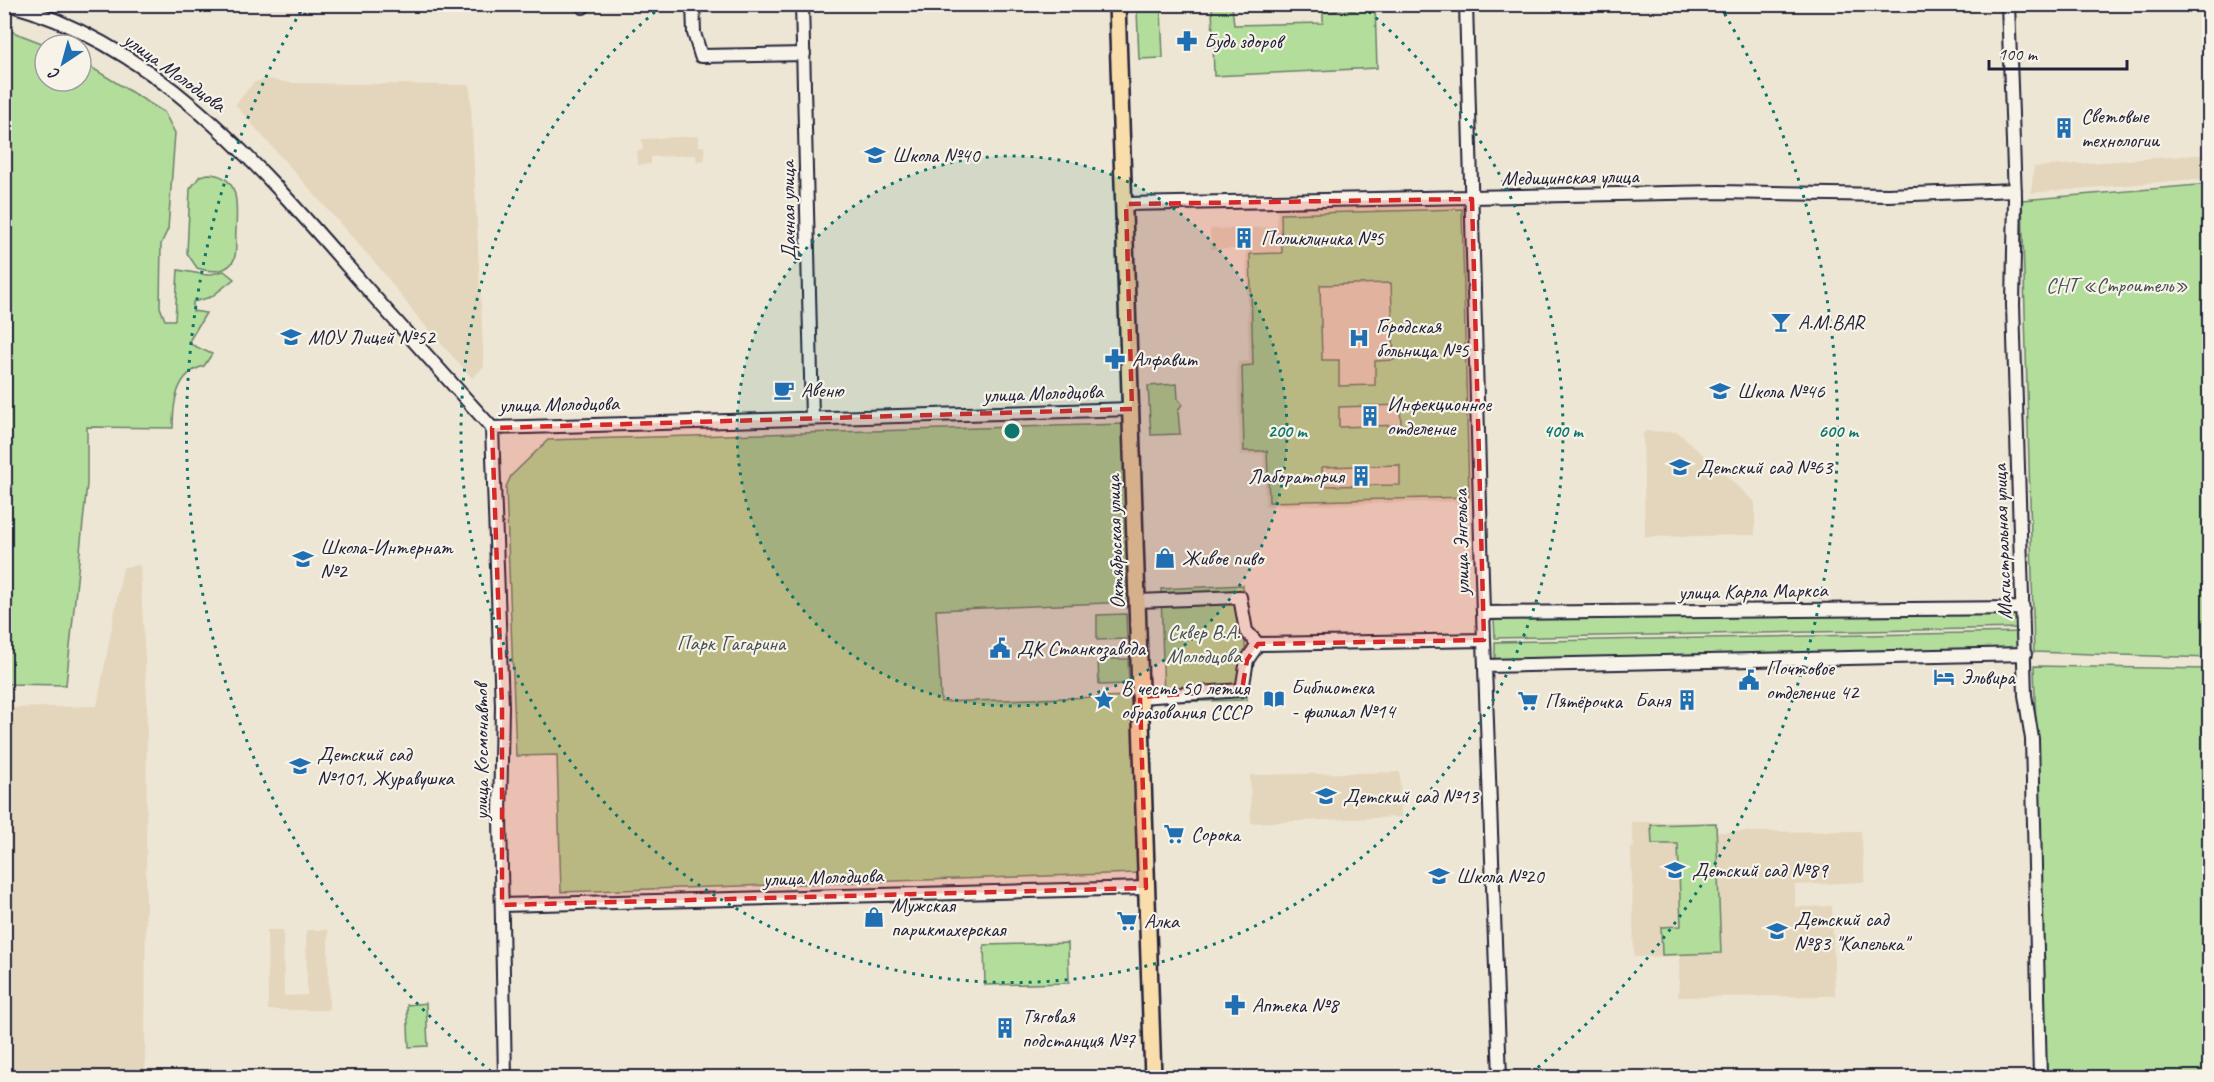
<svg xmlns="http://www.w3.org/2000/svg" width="2214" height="1082" viewBox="0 0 2214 1082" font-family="Caveat,sans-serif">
	<rect width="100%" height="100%" fill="#eee6d4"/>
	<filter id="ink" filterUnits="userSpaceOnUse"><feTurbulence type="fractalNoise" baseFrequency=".0167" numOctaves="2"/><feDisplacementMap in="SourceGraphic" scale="12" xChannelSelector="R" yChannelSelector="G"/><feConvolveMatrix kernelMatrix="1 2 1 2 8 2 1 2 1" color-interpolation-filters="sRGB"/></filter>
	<g filter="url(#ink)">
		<path fill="#e4d6bc" d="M270,79L289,83L470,85L484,367L472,378L419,319L382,271L235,105L254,82Z
			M699,136V146H704L705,161L697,162L696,155L651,157V164L638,165L637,151L643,150L642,139Z
			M2209,154V178L2031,193L2034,167Z
			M1465,206L1474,501L1265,506L1263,454L1240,455L1237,362L1249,361L1246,249H1211L1210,229L1277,227V208Z
			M1646,431L1678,432L1755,502V535L1645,537L1643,433Z
			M140,565L147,698L145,1077H5V708L97,706L123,567Z
			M1400,772L1401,817L1251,823L1250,775Z
			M1631,822H1717V832L1861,831L1865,882L1795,885V907L1832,906L1835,996L1678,997L1680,956L1634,957L1631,848L1634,847Z
			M267,930H283L284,996L307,995L306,930H328L329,1010H268Z"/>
		<path fill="#b2dd9a" stroke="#6a806a" stroke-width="1.5" fill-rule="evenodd" d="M1212,5H1232L1234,25L1323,23V12L1355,10L1356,5H1375L1377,68L1214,76Z
			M1161,9L1163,58L1139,59L1137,10Z
			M5,29L47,45L45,81H81V61L164,112L175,133L168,229L161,244L160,307L165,320H175L178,270L207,275L224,271L234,279L211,297L193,302V311L206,313L188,343L212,354L204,366C176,373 173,403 173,428L87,427V484L66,685L5,684Z
			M207,174C241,174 237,206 236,230C235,240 238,255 232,263C224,273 208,272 197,268L187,253L190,189L200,176Z
			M2209,184V658L2034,652L2022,200Z
			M1462,209L1469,497L1269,502L1267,451H1244L1242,366L1253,365L1250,254L1282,253L1281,214ZM1391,283L1394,360L1375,361V385L1339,386V360H1322L1320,285ZM1400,405L1401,425L1339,427V407ZM1400,465V485L1323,486L1322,467Z
			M1177,384L1178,399L1182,404L1178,411L1180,434L1151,435L1148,386Z
			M1124,424L1131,602L936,610L941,702L1132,696L1137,873L561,892L557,755L516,756L506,487L511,476L548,440Z
			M1243,585L1247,700L1164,702L1161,589Z
			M2022,609L2023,628L1495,638L1494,619Z
			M1126,614L1127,639L1097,640V615Z
			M2023,632V653L1495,663V642Z
			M1098,659H1128L1129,684L1099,685Z
			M2034,666L2209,669V1077H2047Z
			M1716,823L1721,953L1662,955L1661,927L1681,926L1678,844H1652L1651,825Z
			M1068,943L1069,983L985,985L984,945Z
			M426,1003L428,1046L409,1047L407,1005Z"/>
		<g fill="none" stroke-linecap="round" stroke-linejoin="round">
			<g stroke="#22223b" stroke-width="16">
				<path id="minor" d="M8,4C156,44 258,164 355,275C400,326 446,377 492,428L1132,409
					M583,4V7
					M693,4L694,33L701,56L804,54
					M802,4L812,417
					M1466,4L1483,613L1500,1078
					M2008,4L2015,197L2013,305L2025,695L2032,739L2040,1078
					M1126,204L1718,192L1888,195L2015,190
					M492,428L502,706L500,817L505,1078
					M1138,601L1240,597L1246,631L1258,644L1247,660L1242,690L1140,697
					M1483,613L2023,608
					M1258,644L1484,640
					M1485,666L2025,654
					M502,905L1146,888"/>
			</g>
			<g stroke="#22223b" stroke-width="20">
				<path id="major" d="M1117,4L1153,1078"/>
			</g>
			<use href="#minor" stroke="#f7f3e8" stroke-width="12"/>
			<use href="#major" stroke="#f9ddab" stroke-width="15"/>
		</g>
	</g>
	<path fill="#d62828" fill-opacity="0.2" stroke="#d62828" stroke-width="4.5" stroke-dasharray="12 8" stroke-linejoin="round" d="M1472,199L1484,640L1258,644L1247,660L1242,690L1140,697L1146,888L502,905V706L492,428L1132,409L1126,204Z"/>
	<circle cx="1012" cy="431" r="275" fill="#0f766e" fill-opacity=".12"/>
	<g fill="none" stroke="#0f766e" stroke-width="3" stroke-dasharray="3 6">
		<circle cx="1012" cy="431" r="275"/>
		<path d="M1362 6A551 551 0 1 1 662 6"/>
		<path d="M498 1077A826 826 0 0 1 304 6M1720 6A826 826 0 0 1 1526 1077"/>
	</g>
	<defs>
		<g id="pharmacy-bare" transform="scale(1.62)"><path d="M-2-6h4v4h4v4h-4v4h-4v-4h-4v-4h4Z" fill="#1f6fb2" stroke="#f7f3e8" stroke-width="2.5" paint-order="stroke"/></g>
		<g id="building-bare" transform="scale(1.62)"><path d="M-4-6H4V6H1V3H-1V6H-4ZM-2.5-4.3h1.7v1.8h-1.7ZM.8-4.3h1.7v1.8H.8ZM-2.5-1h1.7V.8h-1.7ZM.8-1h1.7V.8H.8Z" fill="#1f6fb2" stroke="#f7f3e8" stroke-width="2.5" paint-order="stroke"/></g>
		<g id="school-bare" transform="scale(1.62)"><path d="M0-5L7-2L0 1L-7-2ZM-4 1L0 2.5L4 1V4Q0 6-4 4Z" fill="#1f6fb2" stroke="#f7f3e8" stroke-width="2.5" paint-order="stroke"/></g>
		<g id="bar-bare" transform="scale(1.62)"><path d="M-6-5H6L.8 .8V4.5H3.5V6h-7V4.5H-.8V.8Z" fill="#1f6fb2" stroke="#f7f3e8" stroke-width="2.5" paint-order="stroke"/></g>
		<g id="hospital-bare" transform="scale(1.62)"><path d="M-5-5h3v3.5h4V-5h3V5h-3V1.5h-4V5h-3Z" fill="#1f6fb2" stroke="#f7f3e8" stroke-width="2.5" paint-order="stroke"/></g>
		<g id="cafe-bare" transform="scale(1.62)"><path d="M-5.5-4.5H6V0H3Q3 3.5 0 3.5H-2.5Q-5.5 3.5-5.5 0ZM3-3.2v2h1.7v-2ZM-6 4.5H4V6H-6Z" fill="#1f6fb2" stroke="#f7f3e8" stroke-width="2.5" paint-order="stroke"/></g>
		<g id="shop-bare" transform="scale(1.62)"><path d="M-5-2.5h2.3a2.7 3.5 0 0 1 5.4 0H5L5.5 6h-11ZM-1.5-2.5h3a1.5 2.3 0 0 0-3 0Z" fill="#1f6fb2" stroke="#f7f3e8" stroke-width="2.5" paint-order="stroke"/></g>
		<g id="civic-bare" transform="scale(1.62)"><path d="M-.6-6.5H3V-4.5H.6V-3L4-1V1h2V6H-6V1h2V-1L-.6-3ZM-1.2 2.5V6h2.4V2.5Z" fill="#1f6fb2" stroke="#f7f3e8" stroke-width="2.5" paint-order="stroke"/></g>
		<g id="hotel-bare" transform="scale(1.62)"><path d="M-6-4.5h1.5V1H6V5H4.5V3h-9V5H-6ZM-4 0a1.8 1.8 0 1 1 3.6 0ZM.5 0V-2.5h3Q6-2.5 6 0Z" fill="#1f6fb2" stroke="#f7f3e8" stroke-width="2.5" paint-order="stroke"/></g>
		<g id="library-bare" transform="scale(1.62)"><path d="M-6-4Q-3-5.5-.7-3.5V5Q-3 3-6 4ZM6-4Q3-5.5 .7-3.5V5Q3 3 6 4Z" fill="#1f6fb2" stroke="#f7f3e8" stroke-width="2.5" paint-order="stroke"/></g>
		<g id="sight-bare" transform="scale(1.62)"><path d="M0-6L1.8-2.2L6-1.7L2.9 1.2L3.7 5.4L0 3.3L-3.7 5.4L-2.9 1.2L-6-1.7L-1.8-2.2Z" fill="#1f6fb2" stroke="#f7f3e8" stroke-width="2.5" paint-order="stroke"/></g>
		<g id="supermarket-bare" transform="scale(1.62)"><path d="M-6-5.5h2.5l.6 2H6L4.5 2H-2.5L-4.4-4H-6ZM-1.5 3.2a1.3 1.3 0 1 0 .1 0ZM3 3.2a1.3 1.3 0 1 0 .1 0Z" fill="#1f6fb2" stroke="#f7f3e8" stroke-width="2.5" paint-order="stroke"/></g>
	</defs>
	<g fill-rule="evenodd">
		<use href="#pharmacy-bare" x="1187" y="41"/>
		<use href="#building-bare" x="2064" y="128"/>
		<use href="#school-bare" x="875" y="155"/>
		<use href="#building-bare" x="1244" y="238"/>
		<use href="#bar-bare" x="1781" y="322"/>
		<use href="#school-bare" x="291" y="337"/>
		<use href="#hospital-bare" x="1359" y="338"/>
		<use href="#pharmacy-bare" x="1115" y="359"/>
		<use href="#cafe-bare" x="784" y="390"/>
		<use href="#school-bare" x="1720" y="391"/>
		<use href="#building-bare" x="1370" y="416"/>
		<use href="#school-bare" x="1680" y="467"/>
		<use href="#building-bare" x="1361" y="476"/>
		<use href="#shop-bare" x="1165" y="558"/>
		<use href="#school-bare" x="303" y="559"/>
		<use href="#civic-bare" x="1000" y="648"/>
		<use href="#hotel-bare" x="1944" y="677"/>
		<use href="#civic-bare" x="1749" y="680"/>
		<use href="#library-bare" x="1274" y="699"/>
		<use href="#sight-bare" x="1104" y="700"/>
		<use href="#building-bare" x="1687" y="700"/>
		<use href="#supermarket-bare" x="1528" y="701"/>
		<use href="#school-bare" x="300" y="766"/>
		<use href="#school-bare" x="1326" y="796"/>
		<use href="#supermarket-bare" x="1174" y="834"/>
		<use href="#school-bare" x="1675" y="870"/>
		<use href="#school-bare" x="1439" y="876"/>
		<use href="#shop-bare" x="874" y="917"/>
		<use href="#supermarket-bare" x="1127" y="921"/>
		<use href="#school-bare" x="1777" y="931"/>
		<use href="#pharmacy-bare" x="1235" y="1005"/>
		<use href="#building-bare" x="1005" y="1028"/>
	</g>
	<g text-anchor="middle" stroke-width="4.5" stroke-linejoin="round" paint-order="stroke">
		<g font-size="21" fill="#22223b" stroke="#f7f3e8" text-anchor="start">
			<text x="1204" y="48">Будь здоров</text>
			<text x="2081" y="123">Световые<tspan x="2081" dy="24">технологии</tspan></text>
			<text x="892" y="162">Школа №40</text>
			<text x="1261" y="245">Поликлиника №5</text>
			<text x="1798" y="329">А.М.BAR</text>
			<text x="1376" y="333">Городская<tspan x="1376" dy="24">больница №5</tspan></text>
			<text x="308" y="344">МОУ Лицей №52</text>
			<text x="1132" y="366">Алфавит</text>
			<text x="801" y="397">Авеню</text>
			<text x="1737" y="398">Школа №46</text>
			<text x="1387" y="411">Инфекционное<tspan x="1387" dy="24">отделение</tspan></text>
			<text x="1697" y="474">Детский сад №63</text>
			<text x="1344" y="483" text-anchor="end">Лаборатория</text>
			<text x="320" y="554">Школа-Интернат<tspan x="320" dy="24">№2</tspan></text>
			<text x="1182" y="565">Живое пиво</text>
			<text x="1017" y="655">ДК Станкозавода</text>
			<text x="1766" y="675">Почтовое<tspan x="1766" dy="24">отделение 42</tspan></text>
			<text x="1961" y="684">Эльвира</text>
			<text x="1291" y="694">Библиотека<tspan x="1291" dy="24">- филиал №14</tspan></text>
			<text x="1121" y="695">В честь 50 летия<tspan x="1121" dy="24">образования СССР</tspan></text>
			<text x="1670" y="707" text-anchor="end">Баня</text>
			<text x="1545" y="708">Пятёрочка</text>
			<text x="317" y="761">Детский сад<tspan x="317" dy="24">№101, Журавушка</tspan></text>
			<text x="1343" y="803">Детский сад №13</text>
			<text x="1191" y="841">Сорока</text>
			<text x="1692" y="877">Детский сад №89</text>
			<text x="1456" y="883">Школа №20</text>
			<text x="891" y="912">Мужская<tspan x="891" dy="24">парикмахерская</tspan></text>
			<text x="1794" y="926">Детский сад<tspan x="1794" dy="24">№83 "Капелька"</tspan></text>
			<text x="1144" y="928">Алка</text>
			<text x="1252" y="1012">Аптека №8</text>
			<text x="1022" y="1023">Тяговая<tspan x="1022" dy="24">подстанция №7</tspan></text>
		</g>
		<g font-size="21" fill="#22223b" stroke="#f7f3e8">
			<text transform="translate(175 72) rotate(36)" y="7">улица Молодцова</text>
			<text transform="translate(1570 177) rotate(-1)" y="7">Медицинская улица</text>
			<text transform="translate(788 211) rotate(-91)" y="7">Дачная улица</text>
			<text transform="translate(1043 393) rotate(-2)" y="7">улица Молодцова</text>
			<text transform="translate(559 404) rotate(-1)" y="7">улица Молодцова</text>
			<text transform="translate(1115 542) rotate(-92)" y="7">Октябрьская улица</text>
			<text transform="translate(1461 542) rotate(-91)" y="7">улица Энгельса</text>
			<text transform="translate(2002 542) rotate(-92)" y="7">Магистральная улица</text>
			<text transform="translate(1753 591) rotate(-1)" y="7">улица Карла Маркса</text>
			<text transform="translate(481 752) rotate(-90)" y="7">улица Космонавтов</text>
			<text transform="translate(823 877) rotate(-2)" y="7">улица Молодцова</text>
		</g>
		<g font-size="21" fill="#465153" stroke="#f7f3e8">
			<text x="2117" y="292">СНТ «Строитель»</text>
			<text x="1204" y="639">Сквер В.А.<tspan x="1204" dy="24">Молодцова</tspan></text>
			<text x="731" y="650">Парк Гагарина</text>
		</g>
	</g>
	<circle cx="1012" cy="431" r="9" fill="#0f766e" stroke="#f7f3e8" stroke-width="3"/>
	<g font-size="18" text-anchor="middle" font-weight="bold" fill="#0f766e" stroke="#f7f3e8" stroke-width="4.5" stroke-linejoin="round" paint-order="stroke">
		<text x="1287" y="437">200 m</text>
		<text x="1563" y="437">400 m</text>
		<text x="1838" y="437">600 m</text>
	</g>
	<rect width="2214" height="1082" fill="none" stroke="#f7f3e8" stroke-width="24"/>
	<rect x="12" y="12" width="2190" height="1058" fill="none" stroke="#22223b" stroke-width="2" filter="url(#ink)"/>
	<g transform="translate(63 63) rotate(216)"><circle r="28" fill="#f7f3e8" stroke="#a29fa3" stroke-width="1.5"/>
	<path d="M0-4.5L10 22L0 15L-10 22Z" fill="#1f6fb2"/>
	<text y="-9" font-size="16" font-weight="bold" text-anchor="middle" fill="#22223b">С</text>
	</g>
	<path d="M1989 60v9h138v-9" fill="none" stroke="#22223b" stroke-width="3"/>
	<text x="1998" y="60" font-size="18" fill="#22223b" stroke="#f7f3e8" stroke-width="4.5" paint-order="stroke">100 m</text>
</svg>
